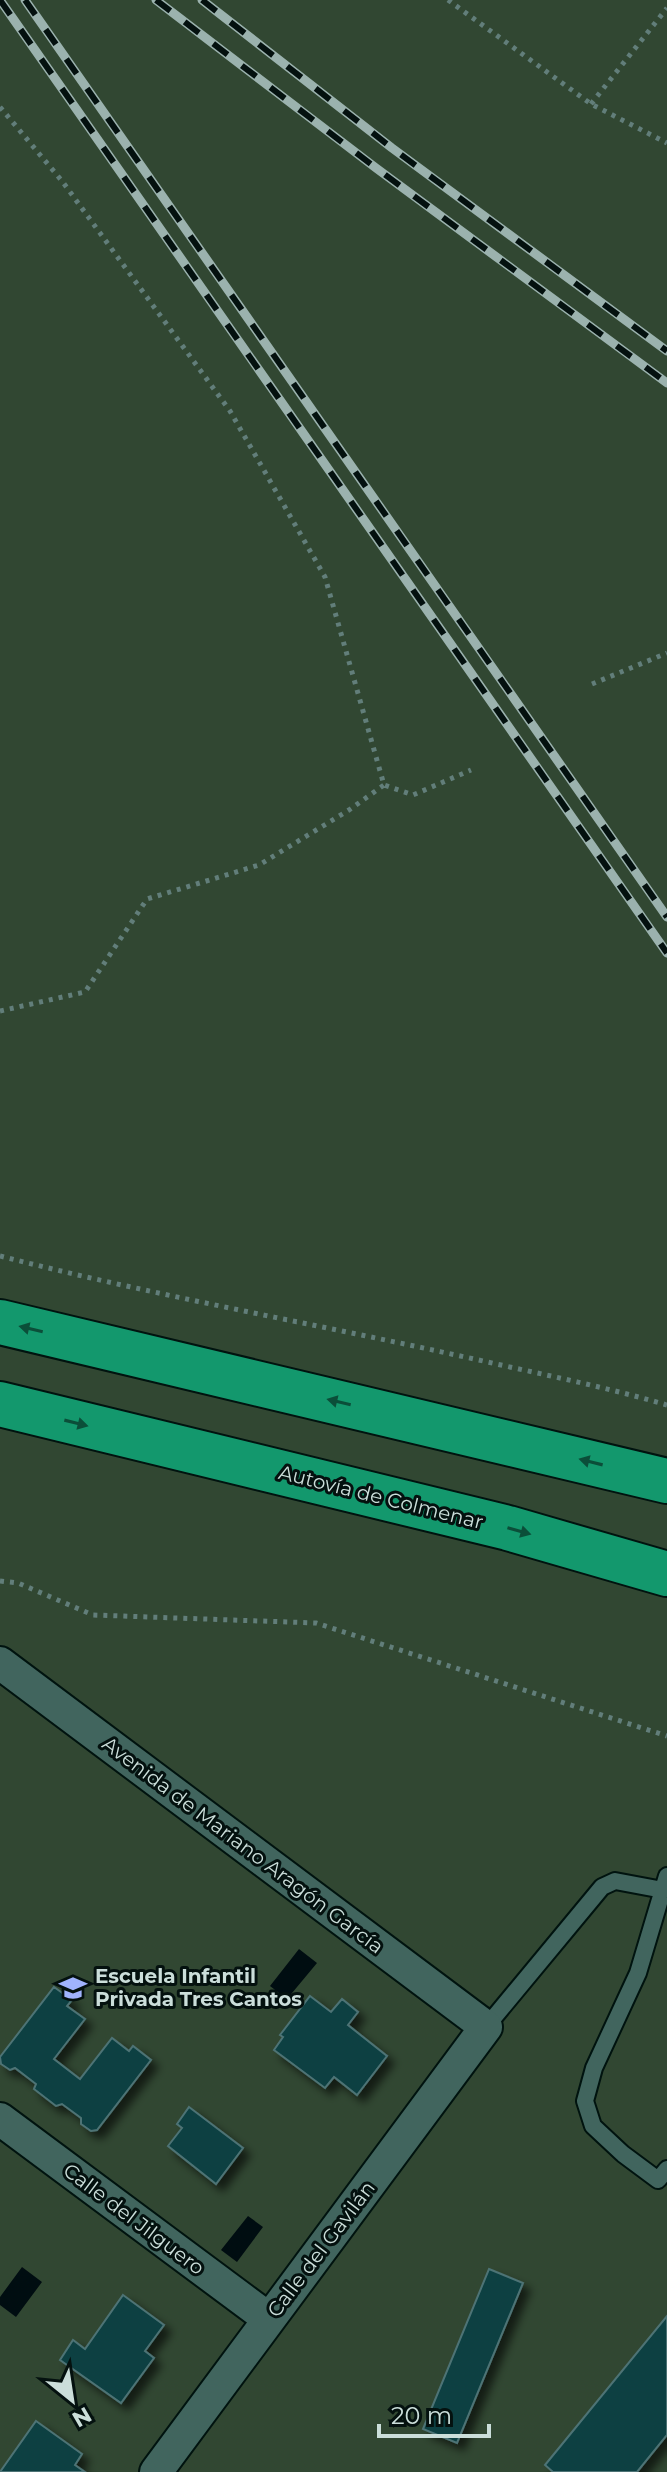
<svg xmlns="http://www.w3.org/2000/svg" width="667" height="2472" viewBox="0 0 667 2472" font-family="Montserrat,sans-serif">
	<defs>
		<filter id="shadow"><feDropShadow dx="7" dy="7" stdDeviation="4" flood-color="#0009"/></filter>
	</defs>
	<rect width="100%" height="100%" fill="#062b26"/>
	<path fill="#314732" d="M0,0H667V2472H0Z"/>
	<path fill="#000d11" d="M299,1949L317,1963L287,1999L270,1986Z
		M248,2216L263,2227L237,2262L221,2250Z
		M22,2267L42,2282L16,2317L0,2305V2297Z"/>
	<path fill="#0b4042" stroke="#4e7375" stroke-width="2" filter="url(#shadow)" d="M54,1987L72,2000L67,2006L85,2019L54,2059L80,2079L112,2038L129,2051L133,2046L151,2060L97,2130L91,2131L81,2124V2118L62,2104L56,2106L34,2089L36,2084L15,2068L10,2070L1,2064L0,2057Z
		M310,1996L331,2012L342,1999L358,2012L348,2025L387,2056L357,2095L334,2077L325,2088L274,2050L283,2037L280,2035Z
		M189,2107L243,2148L216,2184L168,2146L182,2128L177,2124Z
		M489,2269L523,2283L457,2443L423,2429Z
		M123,2295L164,2325L145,2351L154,2358L121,2403L60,2360L73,2340L85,2349Z
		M667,2316V2435L637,2472H553L545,2465Z
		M36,2421L82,2454L75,2465L85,2472H0Z"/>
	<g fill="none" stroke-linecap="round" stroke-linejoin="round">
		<g stroke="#00130f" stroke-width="20">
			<path id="lane" d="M667,1876L638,1973L594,2068L585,2101L593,2126L623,2154L658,2180L667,2169
				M486,2027L602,1887L615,1881L663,1890"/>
		</g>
		<g stroke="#00130f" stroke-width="36">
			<path id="street" d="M0,1663L486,2027L156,2472
				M0,2119L269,2319"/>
		</g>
		<g stroke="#00130f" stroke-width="48">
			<path id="highway" d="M0,1322L667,1481
				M0,1404L508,1528L667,1574"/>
		</g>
		<path stroke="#627e7a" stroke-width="5" stroke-dasharray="4 6" stroke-linecap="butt" d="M448,0L591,104L667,143
			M591,104L667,8
			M0,107L62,181L230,411L325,577L384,785L413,795L471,770
			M592,684L667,653
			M0,1011L85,992L147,899L259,865L349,810L384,785
			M0,1256C160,1297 322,1325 483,1361C545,1375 606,1387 667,1405
			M0,1581L18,1583L93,1615L316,1623L667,1736"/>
		<use href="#lane" stroke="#41655e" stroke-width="16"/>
		<use href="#street" stroke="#41655e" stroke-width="32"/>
		<use href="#highway" stroke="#13986d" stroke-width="44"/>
		<g stroke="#9bb2ae" stroke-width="9">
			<path id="rail" d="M0,0L667,953
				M25,0L667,917
				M156,0L376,168L667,383
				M202,0L392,148L667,351"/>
		</g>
		<use href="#rail" stroke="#04110f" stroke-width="6" stroke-dasharray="18" stroke-linecap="butt"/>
	</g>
	<defs><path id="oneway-solid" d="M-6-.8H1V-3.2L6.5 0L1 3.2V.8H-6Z" transform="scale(2)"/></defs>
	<g fill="#0b4e39">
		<use href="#oneway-solid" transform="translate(31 1329) rotate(-167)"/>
		<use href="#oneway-solid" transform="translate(339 1402) rotate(-167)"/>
		<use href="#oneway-solid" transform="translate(76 1423) rotate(14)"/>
		<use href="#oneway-solid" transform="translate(591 1462) rotate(-166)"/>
		<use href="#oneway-solid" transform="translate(519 1531) rotate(16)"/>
	</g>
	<defs>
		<g id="school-bare" transform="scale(2.16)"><path d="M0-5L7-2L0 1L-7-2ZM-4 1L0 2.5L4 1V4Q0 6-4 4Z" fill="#a0b3fd" stroke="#04110f" stroke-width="2.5" paint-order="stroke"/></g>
	</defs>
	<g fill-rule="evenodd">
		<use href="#school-bare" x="73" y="1988"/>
	</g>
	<g text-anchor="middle" stroke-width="6" stroke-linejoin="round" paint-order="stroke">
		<g font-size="20" fill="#cbdeda" stroke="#04110f">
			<text transform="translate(381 1497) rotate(14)" y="7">Autovía de Colmenar</text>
			<text transform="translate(243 1845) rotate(37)" y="7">Avenida de Mariano Aragón García</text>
			<text transform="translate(134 2219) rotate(37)" y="7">Calle del Jilguero</text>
			<text transform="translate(321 2249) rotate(-53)" y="7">Calle del Gavilán</text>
		</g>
		<g font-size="20" font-weight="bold" fill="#cbdeda" stroke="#04110f" text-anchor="start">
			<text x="95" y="1983">Escuela Infantil<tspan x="95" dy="23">Privada Tres Cantos</tspan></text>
		</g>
	</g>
	<g transform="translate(72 2400) rotate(150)" stroke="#04110f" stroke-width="6" paint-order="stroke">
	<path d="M0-6L14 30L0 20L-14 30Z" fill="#cbdeda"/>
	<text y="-12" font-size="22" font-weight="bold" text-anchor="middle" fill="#cbdeda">N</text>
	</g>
	<path d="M379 2424v12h110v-12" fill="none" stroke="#cbdeda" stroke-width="4"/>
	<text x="391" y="2424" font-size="24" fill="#cbdeda" stroke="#04110f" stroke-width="6" paint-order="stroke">20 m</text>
</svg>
